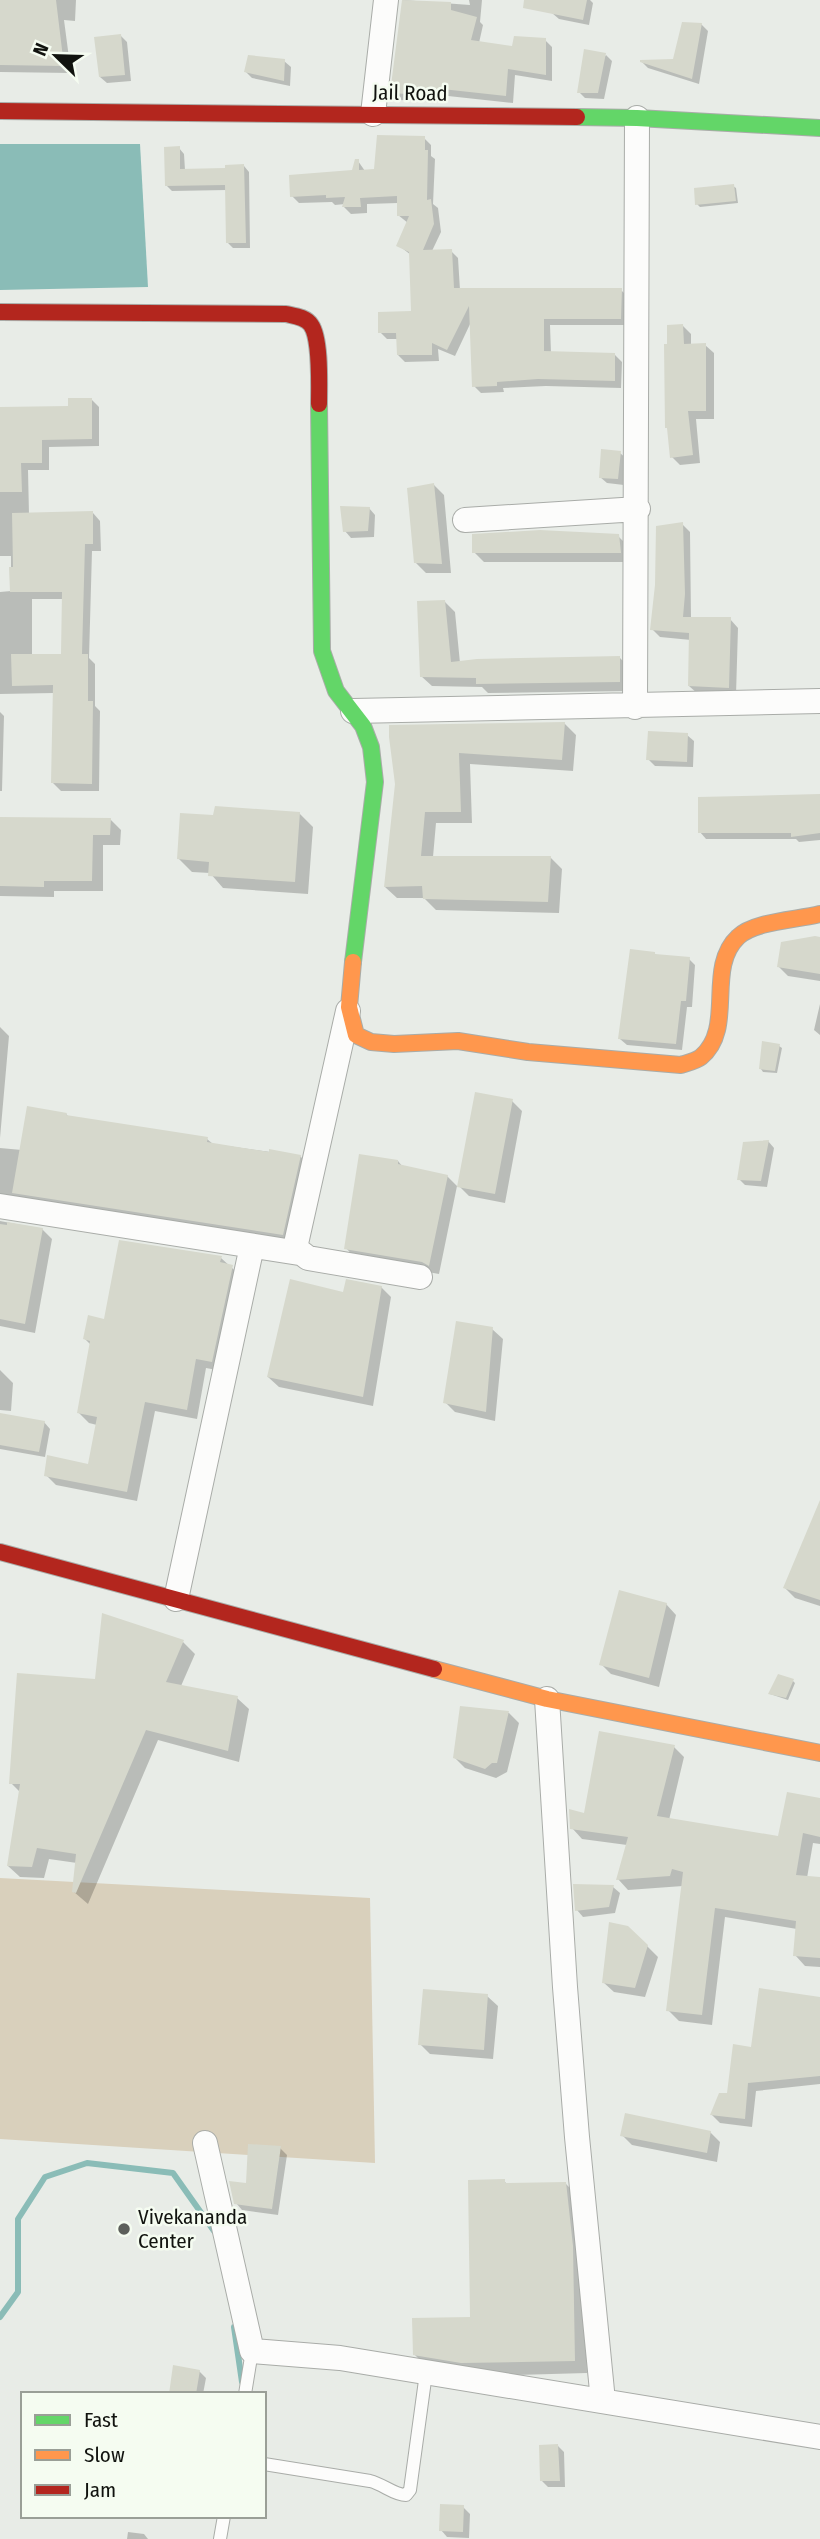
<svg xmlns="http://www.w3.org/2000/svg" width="820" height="2539" viewBox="0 0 820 2539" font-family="'Fira Sans Condensed',sans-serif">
	<rect width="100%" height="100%" fill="#e8ece7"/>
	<path fill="#d9d0bc" d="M0,1878L370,1898L375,2163L0,2139Z"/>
	<path fill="#8abcb7" d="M0,144H140L148,287L0,290Z"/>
	<path fill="#0003" fill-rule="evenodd" d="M0,0H76L75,21L64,20L71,73L0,72Z
		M403,0L470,5L469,0H482L480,22L483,25L479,43L513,48L545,40L552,47V81L515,75L513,103L448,96V102L399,100L392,93Z
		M553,0H590L593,3L589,25L559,19L552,13Z
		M701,24L708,31L699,84L648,68L642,62L674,60Z
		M120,35L127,42L131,81L107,83L100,77Z
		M606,55L612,61L604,99L585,98L579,92Z
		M284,61L291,67L290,86L252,78L246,72Z
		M424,138L431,145V156L435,159L433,204L438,208L441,232L432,251H451L458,258L460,290H621L628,297V325H550L551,353L615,355L622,362L621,388L546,386L503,388L504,392L481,393L474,386L471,322L455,356L438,349L439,361L405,362L398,355V339H387L380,332L413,312L411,255L398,245L408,223L398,215V203L367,204V213L351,214L344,207L345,204L335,205L332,202L299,203L292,196L354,172L358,161L365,171H376Z
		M179,148L184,154L185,170H227L244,166L249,172L250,248H233L228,243L227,190L172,191L166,185Z
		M733,186L736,188L738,203L700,207L697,204Z
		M683,326L691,334V345H705L714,353V419H696L700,463L680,465L672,457Z
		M91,399L99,407V446L49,447V470H28L29,514L93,513L100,521L101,551H92L89,658L95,664V706L100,711L99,791H61L53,783L54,693L0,694V592L11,591V556H0V409L70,408ZM32,599H63L62,656H32Z
		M620,453L627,459L624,485L607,483L600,477Z
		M434,485L444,495L451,573H426L416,563Z
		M369,508L375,515L374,537L351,538L345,531Z
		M682,524L690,532L691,618L730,619L738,628L736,695L698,694L689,686L691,640L660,637L652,629Z
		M618,536L628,546L630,562H484L474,552Z
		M445,602L455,612L460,663L620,658L630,668V691L488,693L482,687L432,686L421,676Z
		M0,712L4,716L2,791H0Z
		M564,723L576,735L573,771L470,764L472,823H436L433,857H550L562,869L559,913L436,910L424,898H397L385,887L397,784L390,737Z
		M687,735L694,741L693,767L655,766L648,759Z
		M820,795V840L799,842L796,839H706L700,832Z
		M299,813L313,827L308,894L223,888L210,873L192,872L179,859L215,817Z
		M0,818L110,819L121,830L120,845H103V891H54V897L0,896Z
		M654,953L658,956L689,959L695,965L692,1007H687L682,1050L627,1045L620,1039Z
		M820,960V981L788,976L779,967Z
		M820,1004V1035L814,1030Z
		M0,1027L9,1036L0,1138Z
		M779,1046L782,1048L777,1073L763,1072L761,1069Z
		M512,1101L522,1111L505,1203L469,1196L459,1186Z
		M66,1114L69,1117L207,1139L213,1144L300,1156L310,1166L292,1244L0,1205V1148L22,1150Z
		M768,1141L774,1148L767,1187L745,1185L739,1179Z
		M398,1161L403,1167L447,1176L457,1186L439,1274L356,1259L346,1248Z
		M0,1221L42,1229L52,1239L35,1333L0,1326Z
		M221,1258L242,1277L222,1371L206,1368L197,1419L155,1411L137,1501L56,1485L46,1475L89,1466L97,1425L89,1423L79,1413L91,1345L85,1339L105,1321Z
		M381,1287L391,1297L373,1406L279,1387L268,1377L345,1295Z
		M492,1329L503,1339L495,1421L455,1412L445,1402Z
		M0,1370L13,1383L11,1411L0,1410Z
		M0,1414L44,1422L50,1429L45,1457L0,1449Z
		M820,1532V1606L795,1598L785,1588Z
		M666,1604L676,1615L659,1687L611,1674L601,1664Z
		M183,1642L195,1654L181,1686L237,1698L249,1709L239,1762L158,1740L88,1904L74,1892L77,1863L49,1859L44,1878L20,1877L8,1866L21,1793L11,1783L96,1680Z
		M792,1680L795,1683L788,1700L770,1694Z
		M461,1708L509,1713L519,1723L507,1772L496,1778L465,1768L455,1758Z
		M674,1747L684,1757L669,1820L780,1838L820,1800V1844L813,1843L807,1878L820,1879V1967L805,1966L795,1955L797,1929L725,1917L712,2025L679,2021L668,2010L683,1886L628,1890L618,1879L627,1845L582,1839L572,1828Z
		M613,1887L620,1893L615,1913L583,1917L577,1910Z
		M647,1946L658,1957L645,1997L614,1992L603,1982Z
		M487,1996L498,2006L493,2059L430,2054L420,2044Z
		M820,1999V2084L756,2091L752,2127L720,2123L712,2115L728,2095L752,2049Z
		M710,2132L720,2142L717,2162L632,2145L622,2135Z
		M280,2148L287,2155L278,2215L242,2210L236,2203Z
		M504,2181L508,2185L566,2184L579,2197L585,2260L587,2373L476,2376L428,2368L414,2354L472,2319Z
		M199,2371L206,2378L203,2394H170Z
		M558,2446L564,2452L565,2487H548L542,2481Z
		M463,2507L470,2514L469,2538L447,2537L441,2530Z
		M128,2532L144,2534L148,2539H127Z"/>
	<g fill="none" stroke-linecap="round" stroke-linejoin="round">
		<path stroke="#8abcb7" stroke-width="6" d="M0,2317L18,2292V2219L45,2177L87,2163L173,2173L214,2231
			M234,2327L242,2382"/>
	</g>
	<path fill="#d6d8cc" d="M0,0H56L64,66L0,65Z
		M402,0L451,2V10L477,17L471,40L512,46L514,36L546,38V75L508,69L506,96L442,89V96L390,93Z
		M524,0H587L583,20L523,8Z
		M682,22L702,23L692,79L640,62V60L673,59Z
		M121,34L125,75L99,77L94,37Z
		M584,49L606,53L598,93H577Z
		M248,55L285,59L284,81L244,72Z
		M377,135L425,136V150H428L427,200L431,199L434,224L423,250L452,249L454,288H622L621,319H544V351L615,353V381L538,379L497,382V386L472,387L469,306L447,350L432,343V355H397L396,333H378V312L411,311L409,252L396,246L409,216H397V196L360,198L361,207H342L345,197L326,198V195L290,197L289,175L352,170L355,159H359V170L374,169Z
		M180,146V169L225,168V165L244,164L246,243H226L225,185L165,186L164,147Z
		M734,184L736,201L695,205L694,188Z
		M683,324L684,344L706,343V411H688L693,455L670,458L667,428H665L664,344H667V325Z
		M68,398H92V439L42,440V463H21L22,492H0V407L68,406Z
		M601,449L621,451L618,479L599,478Z
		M434,483L442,564L414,563L407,488Z
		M340,506L370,507L368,531L343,532Z
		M93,511V544H85L82,654H88V701H93L92,784L51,783L53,685L12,686L11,654H61L62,592H10L9,567H13L12,513Z
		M683,522L685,594L683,617H731L729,688L688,686L689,633L650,630L655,585L656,526Z
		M540,530L619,534L621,553H472V534Z
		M445,600L451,662L477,659L620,656V682L476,684V678L420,677L417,601Z
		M565,722L562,760L459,753L461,812H425L421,856H551L548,902L423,899L422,886L384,887L395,784L389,737V725Z
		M648,731L688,733L687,762L646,760Z
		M820,794V833L791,837V833H698V797Z
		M215,806L300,812L295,882L208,876L209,862L177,859L180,813L213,815Z
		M0,817L111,818L110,835H93L92,881H44V887L0,886Z
		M815,936L820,937V974L777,967L781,942Z
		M630,949L655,952V954L690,957L686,1001H681L676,1044L618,1039Z
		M762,1041L780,1044L775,1071L759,1069Z
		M475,1092L513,1099L495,1194L457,1187Z
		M27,1106L67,1113L66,1115L208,1137L207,1142L269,1152V1149L301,1155L283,1235L12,1193Z
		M769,1140L761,1181L737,1180L743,1142Z
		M359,1154L398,1160V1164L448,1175L429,1266L422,1262L344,1249Z
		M7,1222L43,1228L25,1324L0,1319V1224L7,1225Z
		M119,1240L222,1256L220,1262L233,1265L212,1362L196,1359L187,1410L145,1402L127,1492L44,1476L47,1455L88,1464L97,1417L77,1413L90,1341L83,1339L88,1315L104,1319Z
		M290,1279L343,1292L346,1279L382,1286L363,1397L267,1377Z
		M456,1321L493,1327L486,1412L443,1403Z
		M0,1413L45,1421L39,1452L0,1445Z
		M820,1500V1600L783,1588Z
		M619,1590L667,1603L649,1678L599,1665Z
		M102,1613L184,1640L166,1682L238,1696L228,1751L146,1730L76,1893L72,1892L76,1854L37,1848L32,1867L7,1866L20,1784H9L17,1673L95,1679Z
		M778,1674L794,1679L786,1698L768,1694Z
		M460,1706L509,1711L497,1763H492L485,1769L453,1758Z
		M599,1731L675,1745L657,1816L778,1836L787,1792L820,1798V1837L803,1833L796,1875L820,1877V1958L793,1956L796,1921L715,1908L702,2015L666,2011L683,1872L672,1869L670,1876L616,1880L628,1837L570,1829L569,1809L584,1813Z
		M573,1884L614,1885L609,1907L575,1911Z
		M609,1922L628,1926L648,1945L635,1988L602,1983Z
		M759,1988L820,1997V2076L748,2083L745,2119L710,2115L719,2093H727L733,2044L751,2047Z
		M423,1989L488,1994L484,2050L418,2045Z
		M625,2113L711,2131L707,2153L620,2136Z
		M248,2144L281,2146L272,2209L234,2204L229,2181L246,2183Z
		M505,2179V2183L566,2182L573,2246L575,2361L461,2363L413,2355L412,2318L470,2317L468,2180Z
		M173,2365L200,2370L196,2394H169Z
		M558,2444L560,2481H540L539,2445Z
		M440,2504L464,2505L463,2532L439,2531Z"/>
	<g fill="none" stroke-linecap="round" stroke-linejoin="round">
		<g stroke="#a9aca8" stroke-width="14">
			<path id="lane" d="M245,2394L252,2351
				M264,2464L370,2481C383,2484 394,2495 406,2495L410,2490L426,2373
				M220,2539L224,2516"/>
		</g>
		<g stroke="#a9aca8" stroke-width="26">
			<path id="street" d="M373,114L386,0
				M465,520L638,509
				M635,707L637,118
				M353,711L820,701
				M348,1011L295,1248L308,1258L420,1277
				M0,1206L299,1253
				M176,1599L252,1246
				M547,1699L565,1987L577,2137L603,2401
				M205,2143L252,2351L340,2358L820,2437"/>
		</g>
		<g stroke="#a9aca8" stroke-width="18">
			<path id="fast" d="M577,117L637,118L820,128
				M319,404L322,651L336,691L363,726L371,747L375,782L353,962"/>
		</g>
		<g stroke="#a9aca8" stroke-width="18">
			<path id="slow" d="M353,962L349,1007L356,1035L371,1042L394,1044L458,1041L528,1052L681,1065C687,1063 696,1061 701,1057C736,1028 705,968 738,937C754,921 798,920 820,914
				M434,1669L547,1699L820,1753"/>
		</g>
		<g stroke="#a9aca8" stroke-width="18">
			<path id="jam" d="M0,111L577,117
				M0,312L286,314C295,316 306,317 311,325C321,339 319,386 319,404
				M0,1552L434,1669"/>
		</g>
		<use href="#lane" stroke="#fcfcfb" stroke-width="12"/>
		<use href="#street" stroke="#fcfcfb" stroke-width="24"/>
		<use href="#fast" stroke="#63d668" stroke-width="16"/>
		<use href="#slow" stroke="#ff974d" stroke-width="16"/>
		<use href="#jam" stroke="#b3261e" stroke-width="16"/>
	</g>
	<circle fill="#5c5f5b" stroke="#f5fcf1" stroke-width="2.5" cx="124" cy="2229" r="7"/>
	<g text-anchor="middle" stroke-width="5" stroke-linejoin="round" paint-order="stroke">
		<g font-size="21" fill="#11130f" stroke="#f5fcf1">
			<text transform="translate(410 93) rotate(1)" y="7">Jail Road</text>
		</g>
		<g font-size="21" fill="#11130f" stroke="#f5fcf1" text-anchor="start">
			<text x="138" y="2224">Vivekananda<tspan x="138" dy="24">Center</tspan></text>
		</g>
	</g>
	<rect x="21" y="2392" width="245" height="126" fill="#f5fcf1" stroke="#9a9f97" stroke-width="2"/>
	<rect x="35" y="2415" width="35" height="10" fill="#63d668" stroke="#9a9f97" stroke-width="2"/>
	<text x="84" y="2427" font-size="21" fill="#11130f">Fast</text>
	<rect x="35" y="2450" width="35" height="10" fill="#ff974d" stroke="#9a9f97" stroke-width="2"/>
	<text x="84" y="2462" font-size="21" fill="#11130f">Slow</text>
	<rect x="35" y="2485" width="35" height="10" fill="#b3261e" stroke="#9a9f97" stroke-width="2"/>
	<text x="84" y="2497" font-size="21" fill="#11130f">Jam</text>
	<g transform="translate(56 56) rotate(293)" stroke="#f5fcf1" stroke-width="5" paint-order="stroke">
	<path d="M0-5L12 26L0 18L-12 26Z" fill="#11130f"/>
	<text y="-10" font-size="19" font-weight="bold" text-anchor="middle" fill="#11130f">N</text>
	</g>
</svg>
